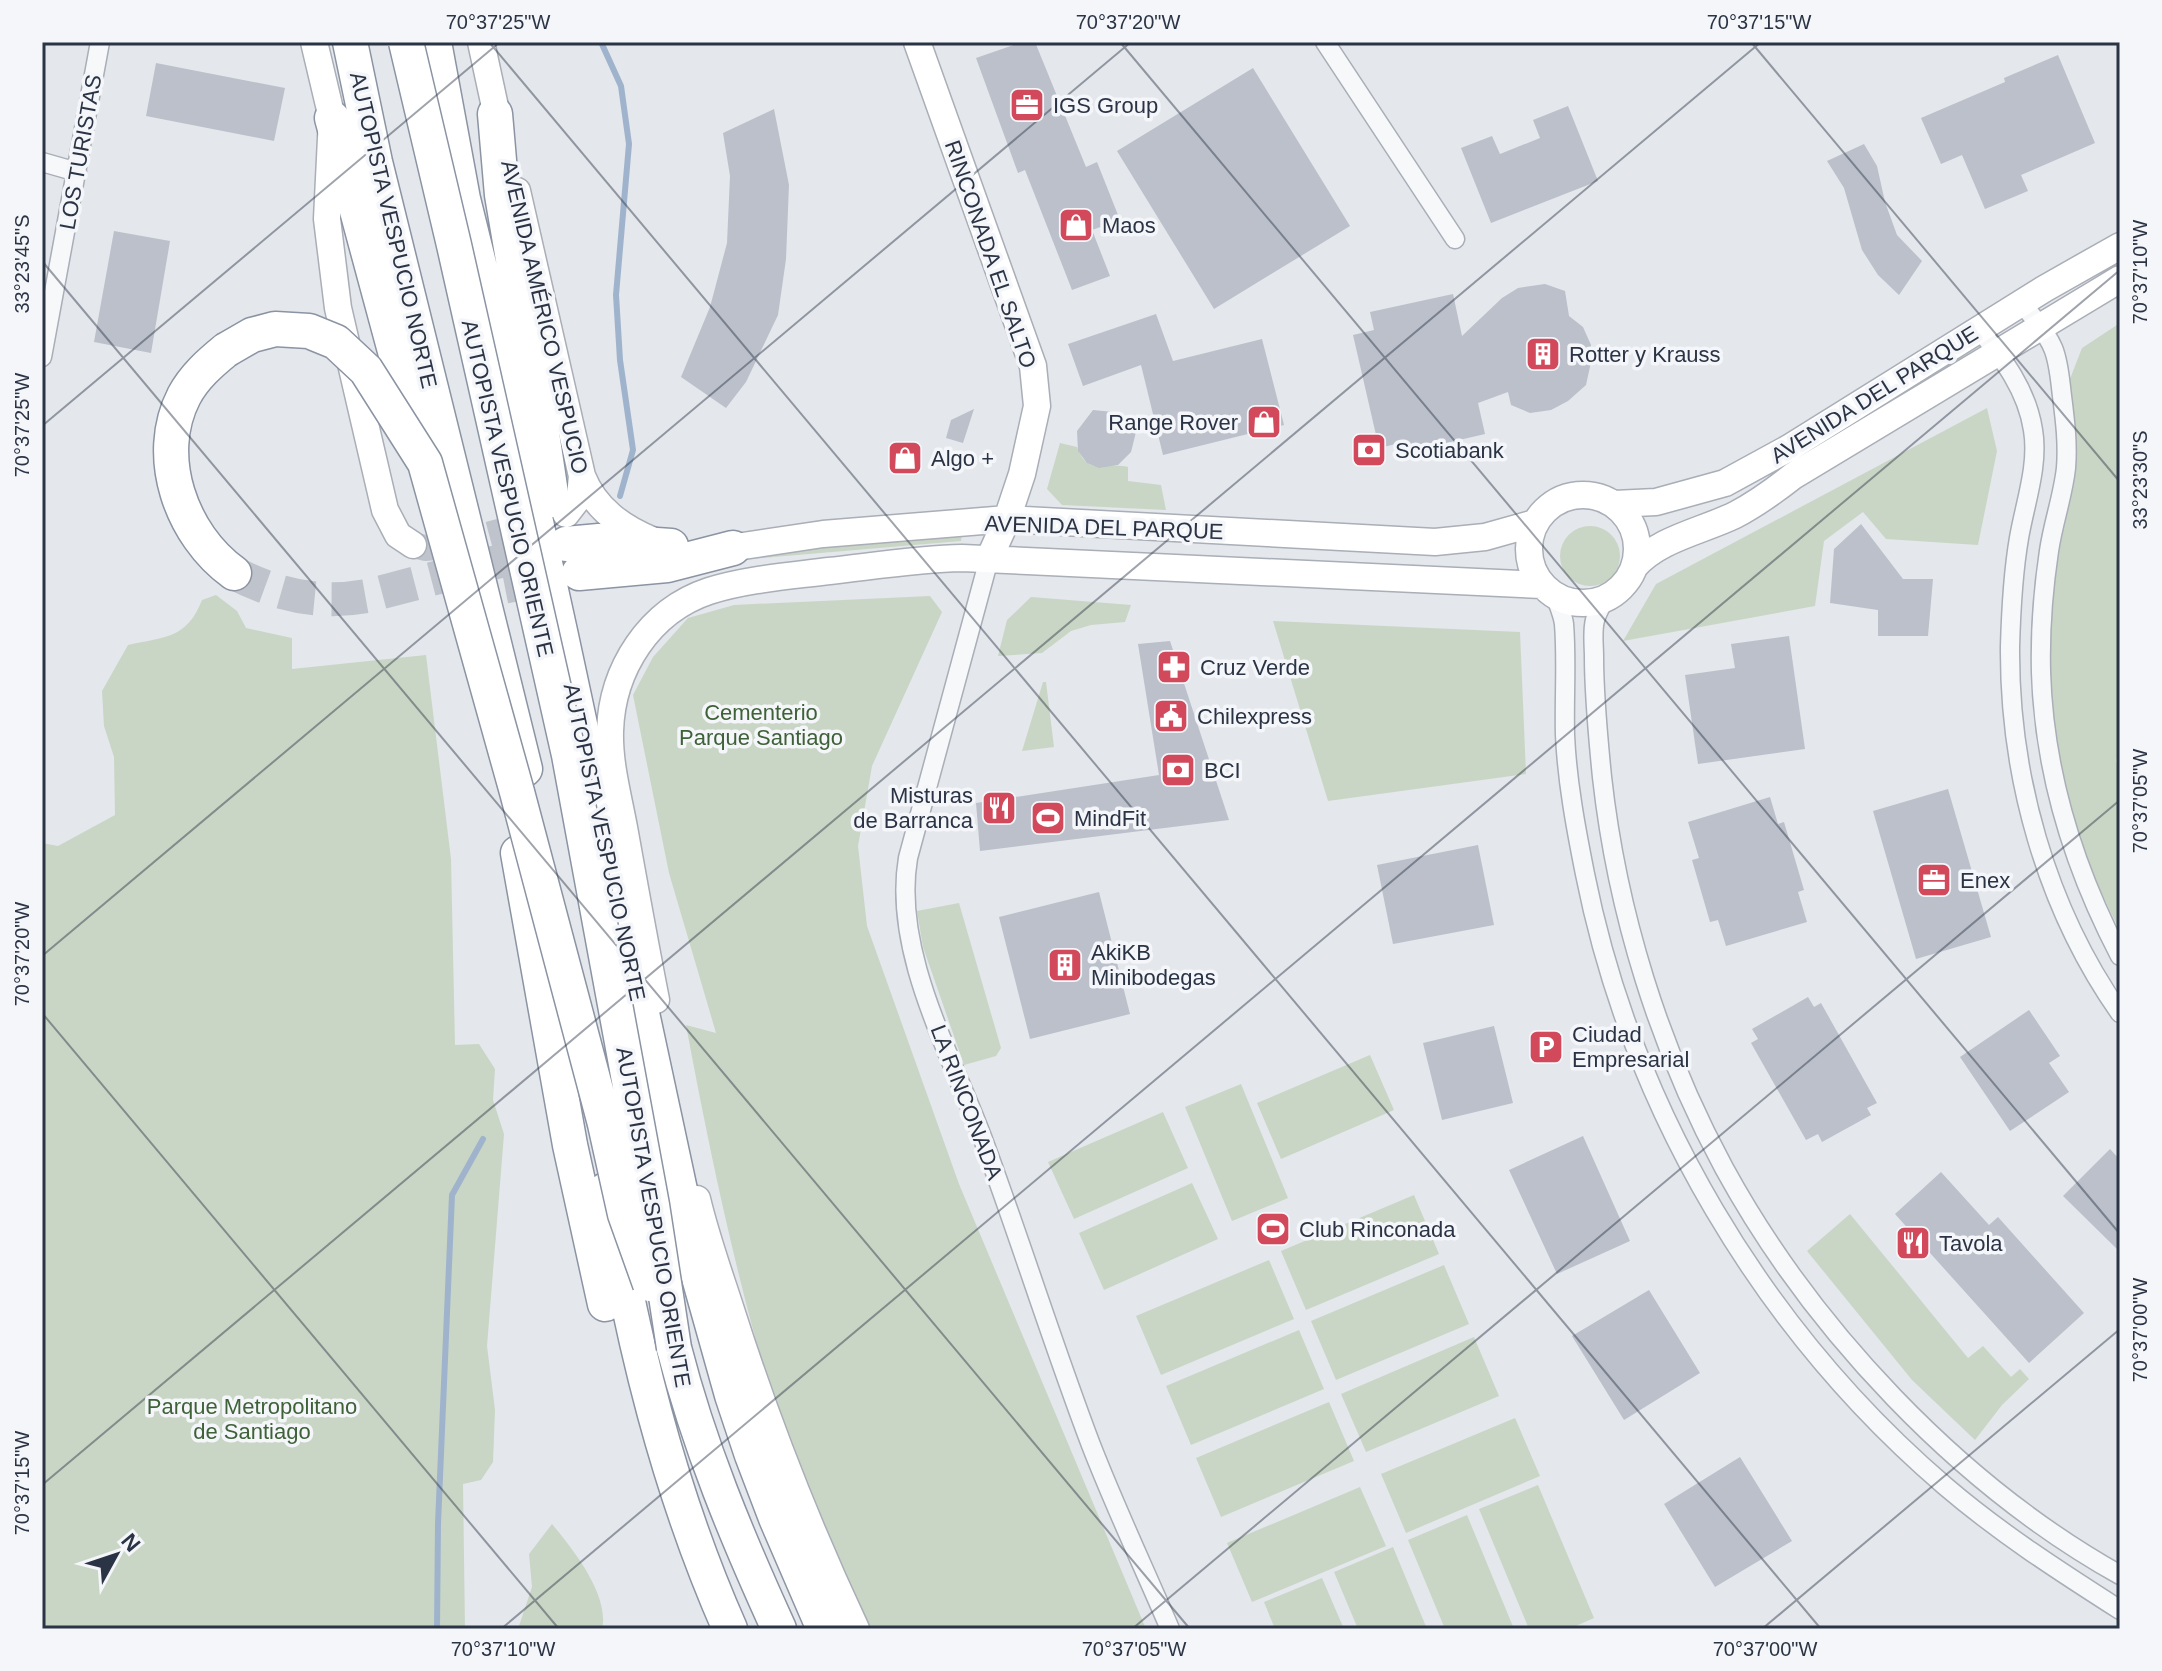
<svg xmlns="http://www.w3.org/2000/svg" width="2162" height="1671" viewBox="0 0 2162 1671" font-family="Arial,sans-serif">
	<rect width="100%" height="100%" fill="#e4e7ec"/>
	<path fill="#c9d6c5" d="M2120,323V762L2116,759L2120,781V931C2084,861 2057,786 2050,706C2045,657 2050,609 2054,560C2059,502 2063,443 2068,384L2082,348Z
		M1987,408L1997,451L1978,545L1886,539L1863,512L1824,541L1815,606L1623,641L1656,584Z
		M1060,443L1077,447C1088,477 1106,462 1128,467V481L1161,485L1166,510L1062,505L1047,489Z
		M1560 556a30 30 0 1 1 60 0a30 30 0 1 1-60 0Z
		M962,534L961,541L727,561L792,548Z
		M216,595L237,611L246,628L292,638V669L426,655L451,859L455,1045L479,1044L495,1069L493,1100L504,1134L487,1346L495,1410L493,1462L481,1480L463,1484L465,1629H42V843L58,846L115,815L114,757L104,726L102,691L128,645C164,637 187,639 202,600Z
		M930,596L942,612L872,766L858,846L867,926L959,1184L1146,1629H867C847,1587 823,1545 807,1502C751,1348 716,1186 686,1025L716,1033L669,873L633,695L653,657L688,618L734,605Z
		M1031,597L1131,605L1125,622L1091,625L1071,631L1042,653L998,656L1007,620Z
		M1273,621L1520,632L1526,774L1328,801Z
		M1043,682H1046L1054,747L1022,751Z
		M959,903L1001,1048L996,1056L964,1065L923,947L917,911Z
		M1370,1055L1394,1110L1281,1159L1257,1103Z
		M1241,1084L1288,1198L1232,1221L1185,1107Z
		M1163,1112L1188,1168L1074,1219L1048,1162Z
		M1192,1183L1218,1239L1104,1290L1079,1233Z
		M1414,1195L1439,1254L1306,1310L1281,1251Z
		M1850,1214L1968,1358L1983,1346L2011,1377L2020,1369L2029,1379L2002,1405L1975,1440L1912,1380L1807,1251Z
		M1269,1260L1294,1319L1161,1375L1136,1316Z
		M1444,1265L1469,1324L1336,1380L1311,1321Z
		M1299,1330L1324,1389L1191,1445L1166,1386Z
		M1474,1337L1499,1396L1366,1452L1341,1394Z
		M1329,1402L1354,1461L1221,1517L1196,1458Z
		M1515,1418L1540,1476L1406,1533L1381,1474Z
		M1538,1485L1594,1618L1569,1629H1529L1479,1509Z
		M1360,1487L1386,1546L1252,1602L1227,1543Z
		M1467,1515L1514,1629H1445L1408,1540Z
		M552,1524C573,1549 610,1596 602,1629H518L532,1587L529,1554Z
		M1393,1547L1427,1629H1358L1334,1572Z
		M1322,1578L1344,1629H1275L1264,1602Z"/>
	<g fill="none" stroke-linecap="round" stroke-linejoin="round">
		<path stroke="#9fb4cc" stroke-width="6" d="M601,42L621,86L629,144L616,295L620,360L633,450L620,496
			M437,1629L438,1524L452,1195L483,1139"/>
	</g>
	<path fill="#bbc0ca" d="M1022,42H1035L1086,167L1097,162L1120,220L1092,230L1110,276L1072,290L1025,170L1018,173L976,58Z
		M2058,55L2095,143L2021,175L2028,191L1985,209L1962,155L1941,164L1921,118L2005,82L2004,78Z
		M156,63L285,88L274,141L146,116Z
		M1253,68L1350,226L1214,309L1117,151Z
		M1568,106L1598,181L1491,223L1461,148L1492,136L1500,154L1540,138L1533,120Z
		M774,109L789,185L786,259L778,315L746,382L726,408L681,377L710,307L727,243L730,176L723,133Z
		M1864,144L1877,166L1885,202L1897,235L1922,261L1899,295L1878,275L1862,250L1844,188L1827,161Z
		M114,231L170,241L151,353L94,342Z
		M1545,284L1565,291L1569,316L1583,327L1591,345V362L1586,385L1568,401L1551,410L1530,413L1511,405L1508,392L1478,403L1485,434L1403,453L1400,443L1379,448L1353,335L1374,330L1370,312L1453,294L1462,336L1502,298L1518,288Z
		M1156,314L1173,361L1262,339L1284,425L1163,455L1141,365L1083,386L1068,344Z
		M974,409L963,443L946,438L951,420Z
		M1093,410L1113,412L1122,417L1136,432L1131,452L1118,465L1099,468L1087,463L1078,451L1077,431Z
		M1861,524L1903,579H1933L1928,636H1878V610L1830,603L1834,549Z
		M1789,636L1805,749L1698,764L1685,675L1735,668L1731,644Z
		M1170,641L1229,820L980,851L976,803L1159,775L1138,644Z
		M1948,789L1991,937L1916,959L1873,811Z
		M1770,797L1778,824L1784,822L1804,890L1798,892L1807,922L1726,946L1718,920L1710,922L1692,860L1699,858L1688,822Z
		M1478,845L1494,925L1393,944L1377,865Z
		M1099,892L1130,1014L1030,1039L999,917Z
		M1808,997L1814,1007L1821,1003L1877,1103L1867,1108L1871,1115L1822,1142L1818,1134L1806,1140L1751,1043L1758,1039L1752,1029Z
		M2029,1010L2060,1056L2049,1063L2069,1092L2010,1131L1960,1057Z
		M1494,1026L1513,1103L1442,1120L1423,1043Z
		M1583,1136L1630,1241L1557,1274L1509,1170Z
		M2110,1149L2120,1160V1252L2063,1196Z
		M1941,1172L1989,1225L1998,1217L2084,1313L2029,1363L1895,1214Z
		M1649,1290L1700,1373L1624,1420L1572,1336Z
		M1740,1457L1792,1541L1715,1587L1664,1504Z"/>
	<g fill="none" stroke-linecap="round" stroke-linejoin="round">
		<path stroke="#bfc3cb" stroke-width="26" stroke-dasharray="26 13" stroke-linecap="butt" d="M413,545L425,548L446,546L566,514"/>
		<path stroke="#bfc3cb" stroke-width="34" stroke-dasharray="34 17" stroke-linecap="butt" d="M234,573C277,595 319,605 367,596L550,548
			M465,614L478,596L488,590L559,576"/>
		<g stroke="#a9aeb7" stroke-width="21">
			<path id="street" d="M1325,42L1455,239
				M42,162L77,172
				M2022,303C2033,318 2046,331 2053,348C2059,362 2060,380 2062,396C2065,420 2068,443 2066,468C2063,496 2053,523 2049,551C2043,591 2040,632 2041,672C2044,771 2074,868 2120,956
				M1979,329C2003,359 2027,390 2033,430C2039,465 2025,503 2019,538C2013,573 2011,610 2010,647C2009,775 2046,908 2120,1013
				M42,357L100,42
				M989,559L908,858C892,953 952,1055 984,1142C1021,1242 1053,1345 1091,1445C1115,1507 1144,1568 1170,1629
				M1555,595C1558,604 1563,615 1564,624C1567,661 1564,698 1565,735C1567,781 1576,829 1585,874C1632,1110 1763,1330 1945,1486C2000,1533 2059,1571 2120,1610
				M1605,598C1601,606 1597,613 1595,620C1592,631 1594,645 1594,657C1594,697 1598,737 1602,777C1617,912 1659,1048 1724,1168C1812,1329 1959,1485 2120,1575"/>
		</g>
		<g stroke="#a9aeb7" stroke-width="29">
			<path id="secondary" d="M314,42L332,118L327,219L338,308L385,510L398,535L413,545
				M481,42L500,130
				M917,42L1033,366L1037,406L1022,474L1007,519L989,559
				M517,191L582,476C595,509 622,528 654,541
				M1529 549a54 54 0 1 1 108 0a54 54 0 1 1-108 0Z
				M1614,504L1656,502L1725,483L1789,448L2044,289L2120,246
				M566,514L580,496L582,476
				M716,550L823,534L1007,519L1435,542L1485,537L1535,523
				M1634,567C1658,539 1702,531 1735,515C1756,504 1774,491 1793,476L2120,279
				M656,1000C645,944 635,889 625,833C619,799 609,765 610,731C612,669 649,611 709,591C747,579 790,576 829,571C874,566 918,559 962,558L1542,585
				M697,1199C706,1237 719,1273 731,1310C766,1420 807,1525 856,1629"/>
		</g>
		<g stroke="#8b94a3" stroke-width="37">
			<path id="highway" d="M350,42L375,162L525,769
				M434,42L463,199L483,280L561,636L698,1274L732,1395L752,1455L776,1518L824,1629
				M495,114L502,195L537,400L552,500
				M332,118L422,451
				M226,350C210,363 194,377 184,396C153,456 181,535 234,573
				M566,544L599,541L671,546
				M579,573L667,565L733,548
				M518,853L570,1145L605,1304
				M607,1189C632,1340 668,1489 730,1629
				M674,1348C699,1446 737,1537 779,1629"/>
		</g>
		<use href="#street" stroke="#f7f8fa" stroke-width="18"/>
		<use href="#secondary" stroke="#fff" stroke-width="26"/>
		<use href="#highway" stroke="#fff" stroke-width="34"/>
		<g stroke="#8b94a3" stroke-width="37" stroke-linecap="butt">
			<path id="highway-bridge" d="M406,42L454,245L569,755L652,1205L674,1348
				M226,350L252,335L275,329L309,331L336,342L366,370L425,463L517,792L605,1124L625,1214L650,1284"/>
		</g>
		<use href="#highway-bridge" stroke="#fff" stroke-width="34"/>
	</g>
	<path fill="none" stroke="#2b3445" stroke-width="2" stroke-opacity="0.45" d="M489,42L1821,1629M1120,42L2120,1234M1751,42L2120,482M42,261L1190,1629M42,426L500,42M42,956L1131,42M42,1013L559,1629M42,1485L1761,42M501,1629L2120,270M1132,1629L2120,800M1762,1629L2120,1329"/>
	<defs>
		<g id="office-square" transform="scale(1.8)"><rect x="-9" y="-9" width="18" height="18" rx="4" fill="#d1495b" stroke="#f4f6f9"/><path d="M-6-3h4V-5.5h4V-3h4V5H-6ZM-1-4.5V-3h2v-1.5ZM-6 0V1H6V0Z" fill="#fff"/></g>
		<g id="shop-square" transform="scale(1.8)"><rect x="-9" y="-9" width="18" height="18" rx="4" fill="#d1495b" stroke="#f4f6f9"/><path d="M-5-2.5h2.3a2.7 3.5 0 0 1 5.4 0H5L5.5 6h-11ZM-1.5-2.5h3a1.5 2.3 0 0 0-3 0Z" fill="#fff"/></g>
		<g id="building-square" transform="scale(1.8)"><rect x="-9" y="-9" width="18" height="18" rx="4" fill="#d1495b" stroke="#f4f6f9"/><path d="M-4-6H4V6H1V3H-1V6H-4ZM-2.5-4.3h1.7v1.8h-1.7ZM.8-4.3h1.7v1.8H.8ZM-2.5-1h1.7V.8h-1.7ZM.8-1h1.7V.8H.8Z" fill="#fff"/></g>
		<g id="bank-square" transform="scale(1.8)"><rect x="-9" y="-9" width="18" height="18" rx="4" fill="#d1495b" stroke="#f4f6f9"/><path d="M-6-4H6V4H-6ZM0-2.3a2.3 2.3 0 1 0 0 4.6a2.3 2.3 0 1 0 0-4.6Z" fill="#fff"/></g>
		<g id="pharmacy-square" transform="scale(1.8)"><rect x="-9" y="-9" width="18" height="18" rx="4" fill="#d1495b" stroke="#f4f6f9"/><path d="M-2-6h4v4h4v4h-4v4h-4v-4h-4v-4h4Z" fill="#fff"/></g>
		<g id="civic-square" transform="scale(1.8)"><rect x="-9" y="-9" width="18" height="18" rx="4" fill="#d1495b" stroke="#f4f6f9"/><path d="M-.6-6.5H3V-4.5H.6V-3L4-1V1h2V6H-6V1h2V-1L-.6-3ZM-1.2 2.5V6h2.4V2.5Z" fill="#fff"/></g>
		<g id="restaurant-square" transform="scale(1.8)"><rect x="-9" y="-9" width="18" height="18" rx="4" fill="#d1495b" stroke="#f4f6f9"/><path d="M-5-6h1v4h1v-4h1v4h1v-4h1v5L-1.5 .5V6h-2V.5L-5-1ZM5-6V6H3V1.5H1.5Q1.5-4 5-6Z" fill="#fff"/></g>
		<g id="stadium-square" transform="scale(1.8)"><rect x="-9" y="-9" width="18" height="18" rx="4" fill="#d1495b" stroke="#f4f6f9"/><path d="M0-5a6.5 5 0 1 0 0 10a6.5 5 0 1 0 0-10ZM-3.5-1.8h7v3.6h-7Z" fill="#fff"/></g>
		<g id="parking-square" transform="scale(1.8)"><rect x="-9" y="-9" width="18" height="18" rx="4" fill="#d1495b" stroke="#f4f6f9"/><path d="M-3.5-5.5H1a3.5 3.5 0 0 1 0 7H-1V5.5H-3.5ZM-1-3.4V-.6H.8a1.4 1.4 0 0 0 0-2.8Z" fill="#fff"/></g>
	</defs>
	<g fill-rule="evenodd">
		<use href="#office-square" x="1027" y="105"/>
		<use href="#shop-square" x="1076" y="225"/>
		<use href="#building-square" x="1543" y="354"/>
		<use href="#shop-square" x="1264" y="422"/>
		<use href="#bank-square" x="1369" y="450"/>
		<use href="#shop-square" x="905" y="458"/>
		<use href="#pharmacy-square" x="1174" y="667"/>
		<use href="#civic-square" x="1171" y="716"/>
		<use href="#bank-square" x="1178" y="770"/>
		<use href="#restaurant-square" x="999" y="808"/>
		<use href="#stadium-square" x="1048" y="818"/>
		<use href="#office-square" x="1934" y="880"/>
		<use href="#building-square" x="1065" y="965"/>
		<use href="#parking-square" x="1546" y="1047"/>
		<use href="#stadium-square" x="1273" y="1229"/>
		<use href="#restaurant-square" x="1913" y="1243"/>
	</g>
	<g text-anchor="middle" stroke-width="7" stroke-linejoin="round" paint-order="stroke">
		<g font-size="22" fill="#2b3445" stroke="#f4f6f9" text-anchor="start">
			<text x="1053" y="113">IGS Group</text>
			<text x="1102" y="233">Maos</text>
			<text x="1569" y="362">Rotter y Krauss</text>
			<text x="1238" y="430" text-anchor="end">Range Rover</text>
			<text x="1395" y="458">Scotiabank</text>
			<text x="931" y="466">Algo +</text>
			<text x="1200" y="675">Cruz Verde</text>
			<text x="1197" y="724">Chilexpress</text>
			<text x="1204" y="778">BCI</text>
			<text x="973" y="803" text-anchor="end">Misturas<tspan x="973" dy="25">de Barranca</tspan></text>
			<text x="1074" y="826">MindFit</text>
			<text x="1960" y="888">Enex</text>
			<text x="1091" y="960">AkiKB<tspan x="1091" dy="25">Minibodegas</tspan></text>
			<text x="1572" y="1042">Ciudad<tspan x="1572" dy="25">Empresarial</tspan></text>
			<text x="1299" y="1237">Club Rinconada</text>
			<text x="1939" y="1251">Tavola</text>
		</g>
		<g font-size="22" fill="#2b3445" stroke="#f4f6f9">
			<text transform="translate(80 152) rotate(-80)" y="8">LOS TURISTAS</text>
			<text transform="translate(394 230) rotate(77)" y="8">AUTOPISTA VESPUCIO NORTE</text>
			<text transform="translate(991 254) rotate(71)" y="8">RINCONADA EL SALTO</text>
			<text transform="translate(545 317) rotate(77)" y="8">AVENIDA AMÉRICO VESPUCIO</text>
			<text transform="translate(1874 394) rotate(-32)" y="8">AVENIDA DEL PARQUE</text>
			<text transform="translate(508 488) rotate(77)" y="8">AUTOPISTA VESPUCIO ORIENTE</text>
			<text transform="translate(1104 527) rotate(2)" y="8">AVENIDA DEL PARQUE</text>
			<text transform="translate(605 842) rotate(78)" y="8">AUTOPISTA VESPUCIO NORTE</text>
			<text transform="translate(967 1102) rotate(69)" y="8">LA RINCONADA</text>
			<text transform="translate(654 1217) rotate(80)" y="8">AUTOPISTA VESPUCIO ORIENTE</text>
		</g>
		<g font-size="22" fill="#3f6138" stroke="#f4f6f9">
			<text x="761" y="720">Cementerio<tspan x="761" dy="25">Parque Santiago</tspan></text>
			<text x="252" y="1414">Parque Metropolitano<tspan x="252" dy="25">de Santiago</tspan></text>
		</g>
	</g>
	<rect width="2162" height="1671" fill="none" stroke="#f4f6f9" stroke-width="88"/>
	<g transform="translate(116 1555) rotate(50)" stroke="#f4f6f9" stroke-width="6" paint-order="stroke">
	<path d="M0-6L14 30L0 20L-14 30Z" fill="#2b3445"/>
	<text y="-12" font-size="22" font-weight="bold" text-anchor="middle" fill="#2b3445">N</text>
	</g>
	<rect x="44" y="44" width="2074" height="1583" fill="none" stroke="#2b3445" stroke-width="3"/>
	<g font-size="20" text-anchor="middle" fill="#2b3445">
		<text x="498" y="29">70°37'25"W</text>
		<text x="1128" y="29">70°37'20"W</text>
		<text x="1759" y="29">70°37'15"W</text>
		<text transform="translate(22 264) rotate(-90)" y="7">33°23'45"S</text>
		<text transform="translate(2140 272) rotate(-90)" y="7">70°37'10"W</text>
		<text transform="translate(22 425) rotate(-90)" y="7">70°37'25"W</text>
		<text transform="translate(2140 480) rotate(-90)" y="7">33°23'30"S</text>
		<text transform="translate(2140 801) rotate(-90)" y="7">70°37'05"W</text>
		<text transform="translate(22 954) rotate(-90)" y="7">70°37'20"W</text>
		<text transform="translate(2140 1330) rotate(-90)" y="7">70°37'00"W</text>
		<text transform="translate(22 1483) rotate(-90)" y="7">70°37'15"W</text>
		<text x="503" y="1656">70°37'10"W</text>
		<text x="1134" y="1656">70°37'05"W</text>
		<text x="1765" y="1656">70°37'00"W</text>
	</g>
</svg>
